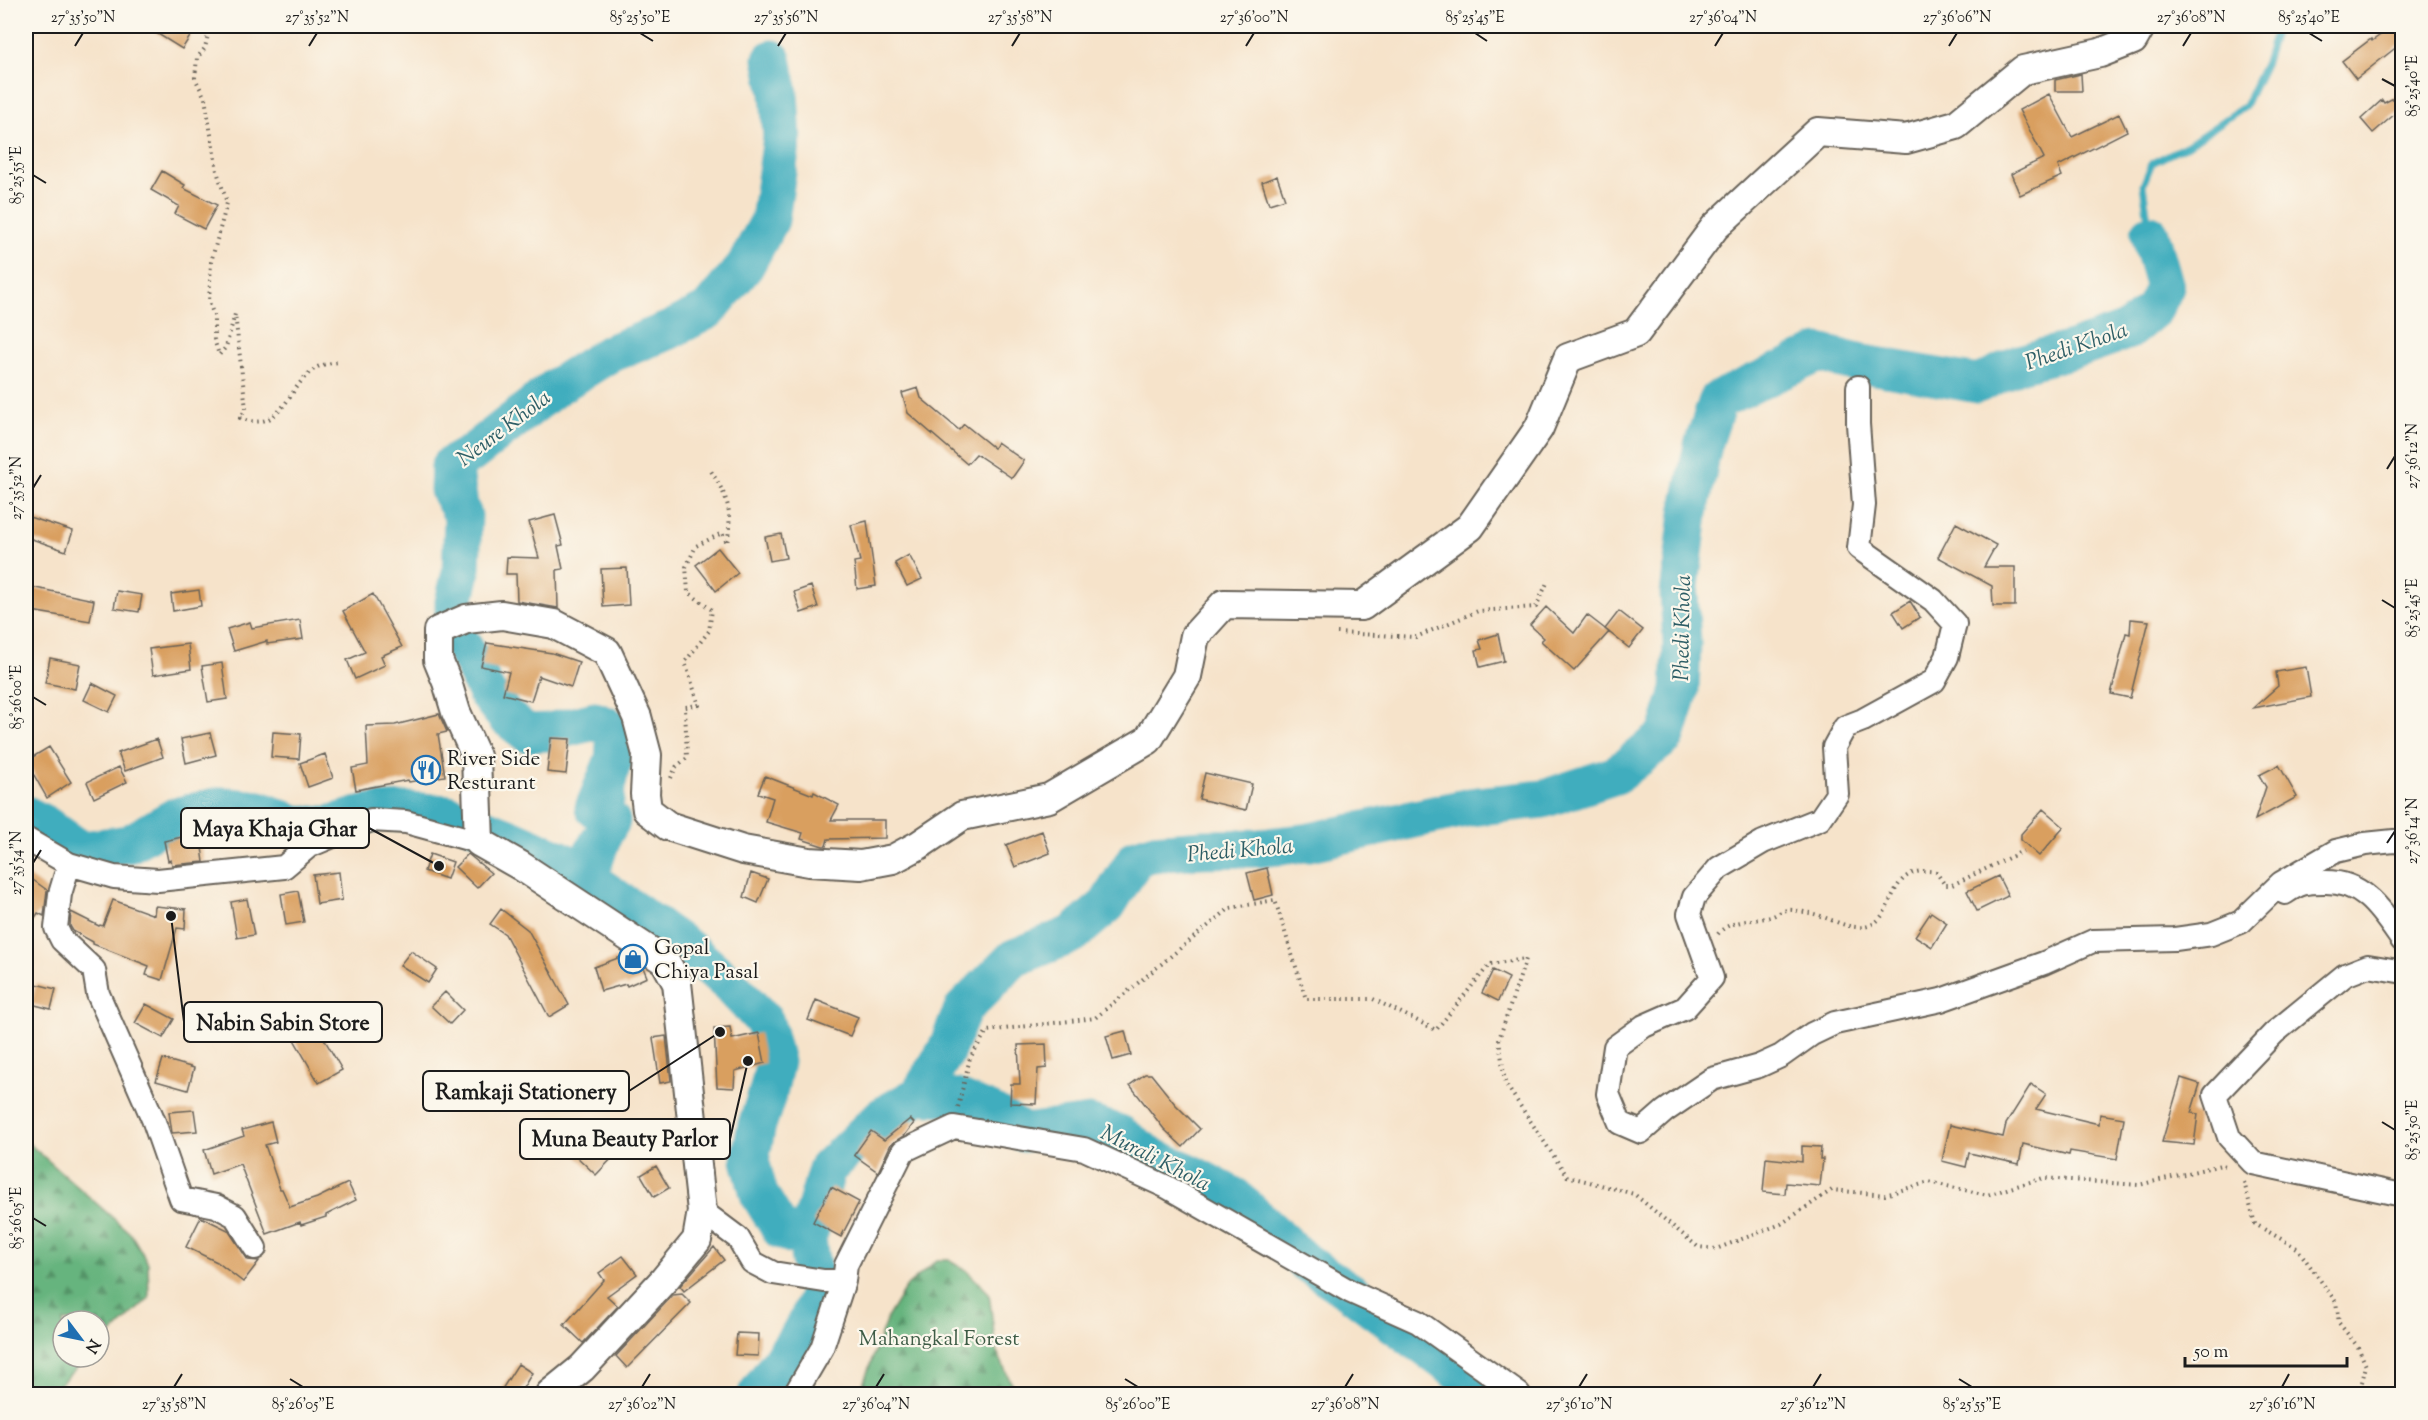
<svg xmlns="http://www.w3.org/2000/svg" width="2428" height="1420" viewBox="0 0 2428 1420" font-family="'Sorts Mill Goudy',serif">
	<defs>
		<pattern id="forest-firs" width="22" height="20" patternUnits="userSpaceOnUse" patternTransform="scale(1.5)"><rect width="22" height="20" fill="#66b47e"/><path d="M5 1l3.5 6h-7zM16 11l3.5 6h-7z" fill="#539266"/></pattern>
	</defs>
	<rect width="100%" height="100%" fill="#fbf7ec"/>
	<filter id="ink" filterUnits="userSpaceOnUse"><feTurbulence type="fractalNoise" baseFrequency=".0167" numOctaves="2"/><feDisplacementMap in="SourceGraphic" scale="12" xChannelSelector="R" yChannelSelector="G"/><feConvolveMatrix kernelMatrix="1 2 1 2 8 2 1 2 1" color-interpolation-filters="sRGB"/></filter>
	<filter id="wash" filterUnits="userSpaceOnUse"><feTurbulence type="fractalNoise" baseFrequency=".008" numOctaves="4" result="noise"/><feDisplacementMap in="SourceGraphic" scale="24" xChannelSelector="R" yChannelSelector="G"/><feGaussianBlur stdDeviation="1.35" result="paint"/><feColorMatrix in="noise" values="0 0 0 0 0 0 0 0 0 0 0 0 0 0 0 0 0 1.4 0 .05"/><feComposite in="paint" operator="in"/></filter>
	<g filter="url(#wash)">
		<rect width="100%" height="100%" fill="#f6e3ca"/>
		<path fill="url(#forest-firs)" stroke="#41684d" stroke-width="1.5" d="M26,1141L131,1234L148,1263L149,1298L99,1346V1321H63V1357H88L49,1394H26Z
			M937,1260H950L965,1269L989,1293L996,1349L1016,1394H855L862,1387L887,1318L906,1287Z"/>
		<g fill="none" stroke-linecap="round" stroke-linejoin="round">
			<path stroke="#40adbe" stroke-width="7" d="M2150,234L2143,185L2152,163L2188,145L2245,106L2266,62L2277,26
				M439,603L475,504L470,469L471,454
				M456,658L497,722L521,737L548,735L592,725L621,724L632,742L622,789L617,843L607,873L608,894"/>
			<path stroke="#40adbe" stroke-width="39" d="M26,815L44,824L81,850L129,844L175,817L220,806L259,810L295,824L329,825L369,813L408,811L448,814L511,838L563,861L689,949L729,984L765,1022L775,1062L769,1089L757,1125L750,1160L759,1194L781,1230L807,1240
				M583,876L585,866L611,821L594,808L614,759L616,730L595,721L549,732L527,733L506,717L486,692L472,662L454,630V602L461,572L463,515L449,490L450,466L471,454L556,387L609,354L670,330L708,310L745,266L770,220L782,138L779,93L772,59
				M919,1095L946,1051L963,1009L1014,958L1073,934L1107,905L1136,858L1152,853L1203,849L1259,848L1305,843L1470,807L1543,799L1616,775L1666,736L1680,690L1682,643L1679,594L1689,513L1703,445L1718,400L1819,353L1858,363L1978,384L2019,364L2078,348L2129,330L2154,309L2165,287L2150,234
				M757,1394L806,1325L820,1291L811,1266L807,1240L827,1169L881,1117L919,1095L956,1098L991,1112L1024,1133L1089,1124L1120,1134L1152,1157L1186,1171L1235,1197L1305,1262L1351,1292L1488,1394"/>
		</g>
		<g id="blocks">
			<path fill="#d99f5e" d="M145,26H184L193,32L182,49Z
				M2393,26H2403V42L2356,79L2342,61L2371,39L2372,41Z
				M2081,74L2082,91H2055V80Z
				M2403,93V107L2373,133L2361,119L2382,100L2384,103Z
				M2049,94L2072,137L2119,114L2127,131L2058,166L2062,176L2020,195L2011,174L2044,158L2019,110Z
				M162,171L185,185L183,188L217,205L204,229L175,214L179,206L151,190Z
				M1277,176L1285,199L1269,204L1262,182Z
				M918,388L921,398L959,430L964,424L994,448L997,442L1024,461L1012,478L976,454L967,464L908,413L902,393Z
				M555,515L563,545L558,546L563,569L557,570L558,608L517,601L516,574H506L507,557L539,558L529,522Z
				M26,516L73,531L66,551L26,537Z
				M867,521L876,586L857,589L854,562L860,561L851,525Z
				M1956,523L1996,545L1984,567H2015V606H1993L1992,586L1938,557Z
				M781,534L786,558L770,561L765,537Z
				M718,548L738,573L716,591L696,565Z
				M909,555L922,579L907,586L895,563Z
				M627,568L629,605L603,607L601,569Z
				M26,586L94,600L90,621L26,610Z
				M811,586L818,607L801,613L794,592Z
				M199,590L201,606L173,611L171,594Z
				M117,591L142,595L139,612L114,608Z
				M373,594L402,647L381,656L385,665L355,679L347,660L365,652L343,611Z
				M1910,601L1920,617L1903,628L1893,612Z
				M1546,607L1574,633L1587,615L1609,632L1574,671L1541,641L1544,638L1530,625Z
				M1619,611L1643,630L1629,648L1605,629Z
				M2131,619L2149,621L2130,698L2111,694L2126,633L2130,634Z
				M300,620L303,639L267,644V641L234,651L227,629L250,622L252,628Z
				M1498,634L1504,661L1480,667L1476,650L1482,649L1479,640Z
				M487,643L552,653L579,662L571,687L539,676L531,701L503,694L509,672L481,666Z
				M188,644L191,669L153,675L149,649Z
				M50,658L80,664L75,689L45,683Z
				M222,663L227,699L208,702L202,666Z
				M2306,667L2311,697L2253,708L2278,686L2276,672Z
				M92,683L117,696L109,712L84,700Z
				M439,714L447,732L438,734L445,776L409,782L408,780L356,790L352,768L368,765L366,726L395,725Z
				M273,732L301,734L299,759L271,757Z
				M210,733L216,755L186,763L181,739Z
				M551,738L570,739L566,774L547,772Z
				M157,739L163,757L125,771L118,753Z
				M49,747L71,782L47,798L26,761Z
				M325,754L333,778L308,787L300,763Z
				M2279,765L2297,797L2255,820L2266,787L2259,775Z
				M119,767L127,782L94,798L87,782Z
				M1205,773L1252,784L1246,810L1199,799Z
				M765,776L813,795L814,792L839,805L831,820H885V838L828,839L826,846H823L801,839L803,833L766,822L773,798L758,793Z
				M2043,809L2064,827L2039,856L2021,840V834Z
				M1042,831L1050,853L1015,867L1006,845Z
				M200,833L204,862L172,865L171,860L168,861L164,841Z
				M430,854L453,862L447,879L424,871Z
				M468,854L491,873L477,888L455,867Z
				M1267,868L1273,895L1254,900L1247,873Z
				M339,872L342,900L317,904L313,875Z
				M751,873L768,879L758,903L744,897Z
				M26,875L47,890L44,916L38,913L26,931Z
				M1998,876L2008,896L1977,911L1967,891Z
				M298,891L304,922L286,925L281,894Z
				M247,899L254,935L237,938L231,902Z
				M113,900L154,915L155,906L186,909L185,929L177,928L162,980L146,975L149,966L93,944V942L73,931L70,926L71,912L99,926L100,925L103,926Z
				M501,909L528,930L569,1005L549,1017L505,934L490,924Z
				M1931,912L1947,923L1932,947L1915,936Z
				M411,951L437,969L428,983L400,965Z
				M626,955L642,965L647,977L627,986L626,984L601,991L594,967Z
				M1493,970L1509,978L1498,1001L1482,993Z
				M36,984L56,989L51,1009L31,1004Z
				M445,992L463,1010L450,1024L431,1006Z
				M816,1000L858,1017L850,1036L808,1020Z
				M146,1004L174,1019L163,1038L135,1023Z
				M311,1016L342,1070L319,1083L288,1029Z
				M730,1027L732,1039L759,1033L765,1063L735,1071L734,1088L717,1087L714,1028Z
				M1125,1031L1131,1055L1113,1060L1106,1036Z
				M666,1036L671,1081L660,1083L653,1038Z
				M1046,1044L1047,1068L1038,1069L1036,1104L1010,1103L1011,1084H1020L1018,1045Z
				M163,1059L194,1068L188,1090L156,1081Z
				M1145,1074H1151L1175,1104L1200,1129L1183,1147L1164,1129L1130,1085Z
				M2181,1078L2200,1084L2191,1113L2198,1114L2194,1145L2162,1142Z
				M2031,1084L2046,1094L2036,1109L2099,1124L2100,1114L2124,1118L2117,1159L2070,1151L2069,1155L2023,1144L2019,1164L1969,1153L1966,1167L1942,1161L1950,1125L2003,1137L2006,1124Z
				M194,1110L197,1131L172,1133L169,1112Z
				M910,1119L914,1123L905,1135L891,1144L878,1172L854,1155L871,1131L884,1140Z
				M271,1122L276,1142L265,1145L280,1189H282L290,1207L317,1198L348,1183L356,1200L326,1215V1217L301,1225L300,1222L267,1234L240,1164L211,1174L204,1150L244,1136L242,1130Z
				M595,1135L615,1155L596,1175L575,1155Z
				M1802,1146L1821,1147L1820,1159H1823L1820,1186L1786,1183L1785,1194L1763,1192L1766,1158L1802,1162Z
				M656,1166L669,1188L654,1197L641,1175Z
				M831,1187L859,1202L841,1237L813,1222Z
				M201,1217L228,1230L248,1260L259,1261L243,1282L217,1262L186,1247Z
				M714,1247L724,1260L684,1291L680,1286Z
				M623,1256L637,1274L607,1296L618,1306L583,1343L564,1325L604,1280L599,1273Z
				M682,1294L691,1303L627,1368L616,1356L673,1295Z
				M737,1333L759,1334L758,1356L735,1355Z
				M518,1364L532,1373L519,1395H511L502,1389Z"/>
		</g>
	</g>
	<g filter="url(#ink)">
		<use href="#blocks" fill-opacity="0" stroke="#686259" stroke-width="1.5"/>
		<g fill="none" stroke-linecap="round" stroke-linejoin="round">
			<g stroke="#686259" stroke-width="26">
				<path id="minor" d="M1858,387V424L1864,505L1859,548L1933,600L1955,624L1947,657L1934,681L1863,720L1845,727L1834,747L1837,794L1820,819L1763,842L1719,868L1694,897L1689,914L1712,978L1685,1008L1644,1026L1615,1047L1608,1094L1620,1123L1641,1132L1665,1111L1712,1079L1759,1066L1781,1056L1812,1034L1835,1023L1941,1000L2044,963L2093,941L2175,939L2211,934L2241,922L2281,883L2336,851L2365,844L2394,841L2402,842
					M26,839L69,864L114,877L158,880L284,867L309,846L371,820L406,822L479,842
					M69,864L60,894L56,928L62,940L94,970L98,994L153,1119L181,1199L216,1206L235,1216L255,1248
					M2285,893C2300,883 2305,882 2324,882C2364,881 2381,910 2402,940
					M2402,969L2398,971L2368,966L2345,975L2274,1033L2215,1095L2229,1137L2253,1163L2402,1195
					M702,1211L738,1238L752,1262L773,1273L824,1281H844L846,1265L903,1151L954,1127L1084,1149L1167,1187L1351,1292L1418,1322L1519,1394
					M795,1394L822,1348L844,1281"/>
			</g>
			<g stroke="#686259" stroke-width="32">
				<path id="major" d="M550,1394L582,1368L664,1280L697,1240L702,1211L677,983L665,961L521,866L479,842L476,756L456,712L447,682L438,660V631L466,619L502,615L554,624L607,652L637,717L647,755L645,794L647,810L668,826L743,850L809,862L861,865L893,859L919,845L962,816L1049,798L1148,740L1187,676L1195,636L1224,604L1362,606L1470,527L1539,428L1568,358L1636,333L1715,227L1818,132L1906,139L1956,125L2023,70L2100,53L2133,40L2141,26"/>
			</g>
			<path stroke="#686259" stroke-width="4" stroke-dasharray="1.5 4.5" stroke-linecap="butt" d="M210,26L205,48L197,58L195,78L205,98L217,171L227,203L211,262L209,302L214,316V339L219,355L226,347L235,314L246,409L240,418C284,435 286,386 316,368C322,364 332,363 339,362
				M1337,633L1416,637L1478,611L1536,607L1547,583
				M671,778L676,767L687,758L685,707L699,705L685,662L709,631L712,610L688,592L686,567L696,546L722,533L727,543C733,511 728,498 711,471
				M1718,934C1728,920 1755,921 1770,917C1775,916 1781,911 1787,910C1793,909 1803,912 1810,913C1826,916 1846,929 1863,927C1899,923 1883,862 1936,872L1945,885H1952L2023,851
				M958,1107L970,1058L987,1031L1095,1018L1230,908L1275,900L1306,999H1373L1436,1030L1490,964L1526,959L1499,1039L1505,1083L1567,1176L1634,1194L1698,1247L1716,1249L1781,1224L1832,1190L1885,1195L1929,1182L1987,1195L2043,1178L2139,1185L2221,1165L2226,1166
				M2244,1182L2255,1224L2297,1248L2336,1302L2339,1323L2358,1347L2366,1366L2359,1394"/>
			<use href="#minor" stroke="#fff" stroke-width="22"/>
			<use href="#major" stroke="#fff" stroke-width="28"/>
		</g>
	</g>
	<path fill="none" stroke="#1c1c1c" stroke-width="2" d="M640,33L653,41M1475,33L1487,41M2309,33L2322,41M75,46L83,33M309,46L317,33M778,46L786,33M1012,46L1020,33M1246,46L1254,33M1715,46L1723,33M1949,46L1957,33M2183,46L2191,33M2382,79L2395,86M33,175L46,183M2387,469L2395,456M33,488L41,475M2382,600L2395,608M33,697L46,705M2387,843L2395,831M33,863L41,850M2382,1122L2395,1130M33,1218L46,1226M290,1379L303,1387M1125,1379L1138,1387M1959,1379L1972,1387M174,1387L182,1374M642,1387L650,1374M876,1387L884,1374M1345,1387L1353,1374M1579,1387L1587,1374M1813,1387L1821,1374M2282,1387L2289,1374"/>
	<defs>
		<g id="restaurant-ring" transform="scale(1.5)"><circle r="9.5" fill="#fbf7ec" stroke="#1f6fb2" stroke-width="1.5"/><path d="M-5-6h1v4h1v-4h1v4h1v-4h1v5L-1.5 .5V6h-2V.5L-5-1ZM5-6V6H3V1.5H1.5Q1.5-4 5-6Z" fill="#1f6fb2"/></g>
		<g id="shop-ring" transform="scale(1.5)"><circle r="9.5" fill="#fbf7ec" stroke="#1f6fb2" stroke-width="1.5"/><path d="M-5-2.5h2.3a2.7 3.5 0 0 1 5.4 0H5L5.5 6h-11ZM-1.5-2.5h3a1.5 2.3 0 0 0-3 0Z" fill="#1f6fb2"/></g>
	</defs>
	<g fill-rule="evenodd">
		<use href="#restaurant-ring" x="426" y="770"/>
		<use href="#shop-ring" x="633" y="959"/>
	</g>
	<g text-anchor="middle" stroke-width="4.5" stroke-linejoin="round" paint-order="stroke">
		<g font-size="21" fill="#1c1c1c" stroke="#fbf7ec" text-anchor="start">
			<text x="447" y="765">River Side<tspan x="447" dy="24">Resturant</tspan></text>
			<text x="654" y="954">Gopal<tspan x="654" dy="24">Chiya Pasal</tspan></text>
		</g>
		<g font-size="21" fill="#3e5c46" stroke="#fbf7ec">
			<text x="939" y="1345">Mahangkal Forest</text>
		</g>
		<g font-size="22" font-style="italic" fill="#2c5d65" stroke="#fbf7ec">
			<text transform="translate(2076 345) rotate(-19)" y="8">Phedi Khola</text>
			<text transform="translate(503 427) rotate(-37)" y="8">Neure Khola</text>
			<text transform="translate(1681 628) rotate(-89)" y="8">Phedi Khola</text>
			<text transform="translate(1240 849) rotate(-5)" y="8">Phedi Khola</text>
			<text transform="translate(1156 1157) rotate(27)" y="8">Murali Khola</text>
		</g>
	</g>
	<path fill="none" stroke="#1c1c1c" stroke-width="2" d="M439 866L369 828M171 916L184 1022M720 1032L629 1091M748 1061L730 1139"/>
	<g fill="#1c1c1c" stroke="#fbf7ec" stroke-width="2">
		<circle cx="439" cy="866" r="6"/>
		<circle cx="171" cy="916" r="6"/>
		<circle cx="720" cy="1032" r="6"/>
		<circle cx="748" cy="1061" r="6"/>
	</g>
	<g fill="#fbf7ec" stroke="#1c1c1c" stroke-width="2">
		<rect x="181" y="808" width="188" height="40" rx="6"/>
		<rect x="184" y="1002" width="198" height="40" rx="6"/>
		<rect x="423" y="1071" width="206" height="40" rx="6"/>
		<rect x="520" y="1119" width="210" height="40" rx="6"/>
	</g>
	<g font-size="22" text-anchor="middle" font-weight="bold" fill="#1c1c1c">
		<text x="275" y="836">Maya Khaja Ghar</text>
		<text x="283" y="1030">Nabin Sabin Store</text>
		<text x="526" y="1099">Ramkaji Stationery</text>
		<text x="625" y="1146">Muna Beauty Parlor</text>
	</g>
	<rect width="2428" height="1420" fill="none" stroke="#fbf7ec" stroke-width="66"/>
	<g transform="translate(81 1339) rotate(122)"><circle r="28" fill="#fbf7ec" stroke="#a29f99" stroke-width="1.5"/>
	<path d="M0-4.5L10 22L0 15L-10 22Z" fill="#1f6fb2"/>
	<text y="-9" font-size="16" font-weight="bold" text-anchor="middle" fill="#1c1c1c">N</text>
	</g>
	<path d="M2185 1357v9h162v-9" fill="none" stroke="#1c1c1c" stroke-width="3"/>
	<text x="2194" y="1357" font-size="18" fill="#1c1c1c" stroke="#fbf7ec" stroke-width="4.5" paint-order="stroke">50 m</text>
	<rect x="33" y="33" width="2362" height="1354" fill="none" stroke="#1c1c1c" stroke-width="2"/>
	<g font-size="15" text-anchor="middle" fill="#1c1c1c">
		<text x="83" y="22">27°35'50"N</text>
		<text x="317" y="22">27°35'52"N</text>
		<text x="640" y="22">85°25'50"E</text>
		<text x="786" y="22">27°35'56"N</text>
		<text x="1020" y="22">27°35'58"N</text>
		<text x="1254" y="22">27°36'00"N</text>
		<text x="1475" y="22">85°25'45"E</text>
		<text x="1723" y="22">27°36'04"N</text>
		<text x="1957" y="22">27°36'06"N</text>
		<text x="2191" y="22">27°36'08"N</text>
		<text x="2309" y="22">85°25'40"E</text>
		<text transform="translate(2412 86) rotate(-90)" y="5">85°25'40"E</text>
		<text transform="translate(16 175) rotate(-90)" y="5">85°25'55"E</text>
		<text transform="translate(2412 456) rotate(-90)" y="5">27°36'12"N</text>
		<text transform="translate(16 488) rotate(-90)" y="5">27°35'52"N</text>
		<text transform="translate(2412 608) rotate(-90)" y="5">85°25'45"E</text>
		<text transform="translate(16 697) rotate(-90)" y="5">85°26'00"E</text>
		<text transform="translate(2412 831) rotate(-90)" y="5">27°36'14"N</text>
		<text transform="translate(16 863) rotate(-90)" y="5">27°35'54"N</text>
		<text transform="translate(2412 1130) rotate(-90)" y="5">85°25'50"E</text>
		<text transform="translate(16 1218) rotate(-90)" y="5">85°26'05"E</text>
		<text x="174" y="1409">27°35'58"N</text>
		<text x="303" y="1409">85°26'05"E</text>
		<text x="642" y="1409">27°36'02"N</text>
		<text x="876" y="1409">27°36'04"N</text>
		<text x="1138" y="1409">85°26'00"E</text>
		<text x="1345" y="1409">27°36'08"N</text>
		<text x="1579" y="1409">27°36'10"N</text>
		<text x="1813" y="1409">27°36'12"N</text>
		<text x="1972" y="1409">85°25'55"E</text>
		<text x="2282" y="1409">27°36'16"N</text>
	</g>
</svg>
